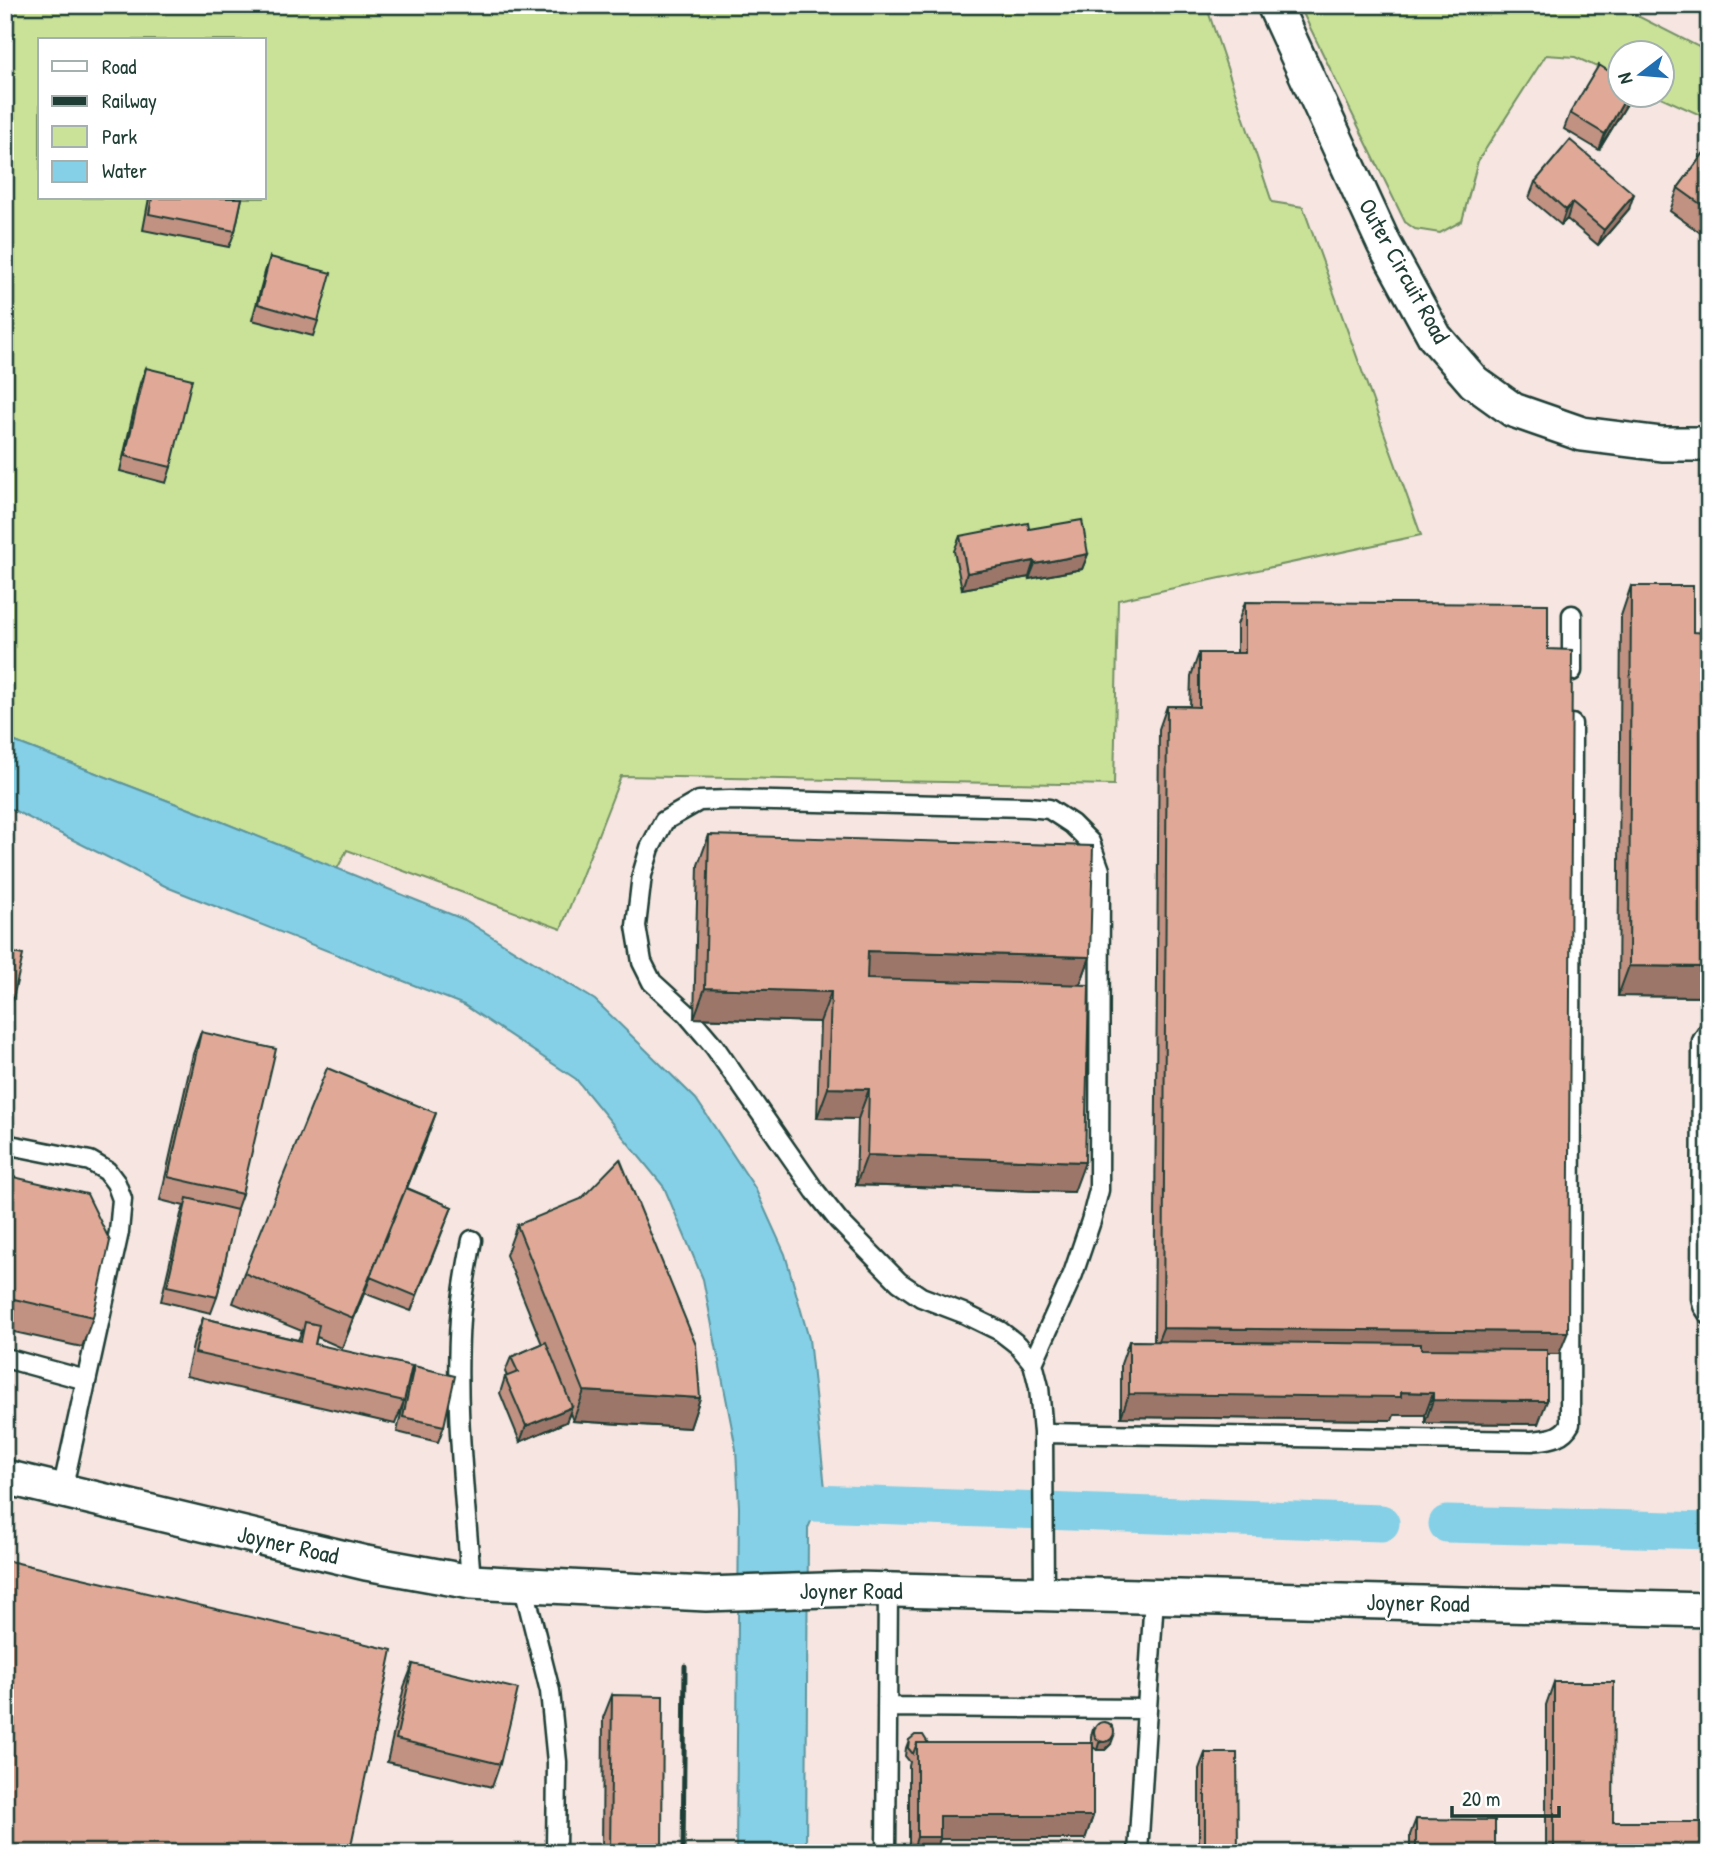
<svg xmlns="http://www.w3.org/2000/svg" width="1714" height="1858" viewBox="0 0 1714 1858" font-family="'Patrick Hand',sans-serif">
	<rect width="100%" height="100%" fill="#f6e5e0"/>
	<filter id="ink" filterUnits="userSpaceOnUse"><feTurbulence type="fractalNoise" baseFrequency=".0143" numOctaves="2"/><feDisplacementMap in="SourceGraphic" scale="14" xChannelSelector="R" yChannelSelector="G"/><feConvolveMatrix kernelMatrix="1 2 1 2 8 2 1 2 1" color-interpolation-filters="sRGB"/></filter>
	<g filter="url(#ink)">
		<path fill="#c9e298" stroke="#749066" stroke-width="2" fill-rule="evenodd" d="M5,5H1206L1272,202L1303,207L1421,535L1118,600L1114,785L621,776L561,929L347,850L337,869L205,815L5,738ZM40,40H264V198H40Z
			M1299,5H1616L1709,52V119L1656,95L1662,94V52H1620L1619,77L1575,57L1546,55L1478,161L1462,221L1440,233L1415,229L1405,222Z"/>
		<path fill="#85d0e6" stroke="#5c959f" stroke-width="2" d="M5,738L205,815L465,920L595,1000L696,1099L755,1188L785,1254L809,1339L825,1488L818,1516L812,1519L808,1528L806,1853H736L739,1507L736,1449L703,1279L664,1187L576,1079L464,1005L169,888L5,806Z"/>
		<g fill="none" stroke-linecap="round" stroke-linejoin="round">
			<path stroke="#85d0e6" stroke-width="37" d="M785,1502L1381,1523
				M1447,1524L1709,1531"/>
			<g stroke="#1f3d34" stroke-width="23">
				<path id="lane" d="M1572,671V615
					M1709,1030L1702,1041L1701,1298L1703,1306L1709,1315
					M5,1144L90,1161L107,1171L116,1183L122,1199L119,1232L62,1491
					M5,1358L86,1380
					M1033,1363L1073,1274L1091,1221L1099,1190L1100,870L1090,842L1072,824L1049,809L1028,807L730,800L699,801L664,821L650,848L642,875L636,926L642,962L652,982L686,1013L714,1046L815,1191L839,1221L899,1282L921,1297L963,1313L1000,1331L1018,1345L1033,1363L1039,1387L1043,1433L1044,1594
					M1043,1433L1532,1441C1547,1439 1562,1439 1570,1424L1572,724
					M471,1582C465,1495 454,1407 460,1319C462,1293 467,1266 472,1240
					M523,1584L550,1691L557,1762L556,1853
					M887,1707L1147,1709
					M886,1853L888,1590
					M1138,1853L1154,1597"/>
			</g>
			<g stroke="#1f3d34" stroke-width="38">
				<path id="street" d="M1274,5L1384,244L1435,337L1474,382L1513,410L1582,434L1662,444H1709
					M5,1477L366,1563L471,1582L706,1594L854,1589L1709,1610"/>
			</g>
			<use href="#lane" stroke="#fff" stroke-width="18"/>
			<use href="#street" stroke="#fff" stroke-width="33"/>
			<path stroke="#1f3d34" stroke-width="5" d="M683,1853L685,1666"/>
		</g>
		<path fill="#c19182" stroke="#1f3d34" stroke-width="2" d="M1620,94H1630L1628,102L1599,150L1564,129L1570,113Z
			M1709,146V239L1670,211L1678,188Z
			M1535,182L1629,209L1598,245L1567,219L1561,225L1529,198Z
			M149,198H242L235,231L229,247L143,230Z
			M270,257L318,321L313,336L252,320L265,272Z
			M146,368L171,467L166,483L120,471L140,383Z
			M1029,529L1088,554L1082,569L1029,579V577L962,589L954,551L960,536Z
			M1631,586L1693,632L1709,997L1618,996L1621,616Z
			M1245,602L1548,649L1559,1354H1547L1538,1424L1425,1423V1415H1394L1392,1420L1121,1417V1364L1129,1341L1154,1342L1159,729L1167,706H1190L1191,676L1199,653H1237V625Z
			M709,835L1090,957L1080,985L1074,1192L856,1185L858,1119L817,1118L820,1022L694,1018L698,865Z
			M201,1032L242,1194L236,1211L217,1297L211,1313L161,1301L181,1214L184,1206L160,1200L193,1054Z
			M425,1143L407,1188L452,1207L411,1311L364,1293L342,1348L317,1337L315,1344L404,1401L395,1424L186,1376L194,1341L203,1318L298,1340L302,1331L233,1303L244,1273Z
			M5,1175L93,1317L82,1347L5,1330Z
			M517,1225L700,1398L690,1428L573,1421L570,1413L566,1422L520,1442L500,1393L505,1377L507,1376L505,1372L511,1357L542,1344L506,1255Z
			M414,1366L444,1426L438,1442L397,1432L408,1382Z
			M413,1664L500,1764L492,1787L387,1762L404,1687Z
			M1554,1682L1613,1822L1709,1853H1546V1705Z
			M612,1695L662,1853H602L603,1718Z
			M1093,1728L1111,1744L1105,1750H1097L1093,1747V1816L1085,1839H940L934,1853H909V1766L910,1762L905,1756L906,1748L909,1740L928,1743H1091V1736Z
			M1205,1753L1238,1853H1199V1769Z
			M1416,1819L1495,1853H1410V1835Z"/>
		<path fill="#9d766a" stroke="#1f3d34" stroke-width="2" d="M1628,94H1630L1628,102L1599,150L1605,134Z
			M1634,194L1629,209L1598,245L1604,230Z
			M1572,203L1567,219L1561,225L1566,210Z
			M1088,554L1082,569L1029,579L1035,564Z
			M1034,561L1029,577L962,589L967,573Z
			M868,951L1090,957L1079,987L857,981Z
			M1629,966L1709,967V997L1618,996Z
			M705,988L831,992L820,1022L694,1018Z
			M828,1088L869,1089L858,1119L817,1118Z
			M436,1113L425,1143L342,1348L353,1318Z
			M867,1155L1085,1162L1074,1192L856,1185Z
			M1163,1328L1568,1332L1559,1354L1154,1351Z
			M584,1391L700,1398L690,1428L573,1421Z
			M1401,1392L1433,1393L1425,1415H1394L1392,1420L1121,1417L1129,1394Z
			M1433,1400L1547,1401L1538,1424L1425,1423Z
			M572,1407L566,1422L520,1442L526,1426Z
			M1114,1736L1111,1744L1105,1750H1097L1099,1743Z
			M940,1816H1093L1085,1839H940L934,1853H912L917,1837Z"/>
		<path fill="#e0a997" stroke="#1f3d34" stroke-width="2" d="M1599,65L1620,78V94H1628L1605,134L1570,113Z
			M1570,140L1634,194L1604,230L1572,203L1566,210L1535,182Z
			M1709,146V210L1678,188Z
			M152,198H242L235,231L149,214Z
			M270,257L331,273L318,321L258,304Z
			M146,368L192,379L171,467L125,456Z
			M1082,520L1088,554L1035,564L1034,561L967,573L960,536L1028,523L1029,529Z
			M1631,586H1693V632L1709,633V967L1629,966Z
			M1245,602L1548,604V649L1572,650L1568,1332L1163,1328L1167,706L1199,707V653H1245Z
			M709,835L1093,846L1090,957L868,951L867,979L1089,985L1085,1162L867,1155L869,1089L828,1088L831,992L705,988Z
			M5,951L23,955L5,1033Z
			M201,1032L276,1049L242,1194L168,1177Z
			M327,1068L436,1113L353,1318L244,1273Z
			M620,1159L696,1345L700,1398L584,1391L517,1225L581,1199Z
			M5,1175L87,1194L110,1241L93,1317L5,1297Z
			M406,1188L452,1207L416,1296L370,1277Z
			M187,1198L237,1210L217,1297L167,1286Z
			M203,1318L301,1341L305,1322L319,1325L315,1344L412,1366L404,1401L195,1353Z
			M1129,1341L1421,1344V1349L1547,1350V1401L1433,1400V1393L1401,1392V1397L1129,1394Z
			M546,1342L572,1407L526,1426L505,1377L518,1372L511,1357Z
			M414,1366L455,1376L444,1426L403,1417Z
			M5,1560L392,1650L350,1850L363,1853H5Z
			M413,1664L518,1689L500,1764L396,1739Z
			M1554,1682H1614L1613,1822H1709V1853H1554Z
			M612,1695L663,1696L662,1853H610Z
			M1094 1732a10 10 0 1 1 20 0a10 10 0 1 1-20 0Z
			M915,1735H923L928,1743H917L913,1754L908,1748L909,1740Z
			M917,1743H1093V1816H940V1837H917Z
			M1205,1753H1237L1238,1853H1205Z
			M1416,1819L1495,1820V1853H1416Z"/>
	</g>
	<g text-anchor="middle" stroke-width="5" stroke-linejoin="round" paint-order="stroke">
		<g font-size="24" fill="#1f3d34" stroke="#fff">
			<text transform="translate(1404 271) rotate(61)" y="8">Outer Circuit Road</text>
			<text transform="translate(288 1545) rotate(13)" y="8">Joyner Road</text>
			<text x="851" y="1599">Joyner Road</text>
			<text transform="translate(1418 1603) rotate(1)" y="8">Joyner Road</text>
		</g>
	</g>
	<rect width="1714" height="1858" fill="none" stroke="#fff" stroke-width="28"/>
	<rect x="14" y="14" width="1686" height="1830" fill="none" stroke="#1f3d34" stroke-width="2.5" filter="url(#ink)"/>
	<rect x="38" y="38" width="228" height="161" fill="#ffffff" stroke="#a5b1ae" stroke-width="2"/>
	<rect x="52" y="61" width="35" height="10" fill="#ffffff" stroke="#a5b1ae" stroke-width="2"/>
	<text x="102" y="74" font-size="21" fill="#1f3d34">Road</text>
	<rect x="52" y="96" width="35" height="10" fill="#1f3d34" stroke="#a5b1ae" stroke-width="2"/>
	<text x="102" y="108" font-size="21" fill="#1f3d34">Railway</text>
	<rect x="52" y="126" width="35" height="21" fill="#c9e298" stroke="#a5b1ae" stroke-width="2"/>
	<text x="102" y="144" font-size="21" fill="#1f3d34">Park</text>
	<rect x="52" y="161" width="35" height="21" fill="#85d0e6" stroke="#a5b1ae" stroke-width="2"/>
	<text x="102" y="178" font-size="21" fill="#1f3d34">Water</text>
	<g transform="translate(1641 74) rotate(254)"><circle r="33" fill="#ffffff" stroke="#a5b1ae" stroke-width="2"/>
	<path d="M0-5L12 26L0 18L-12 26Z" fill="#1f6fb2"/>
	<text y="-10" font-size="19" font-weight="bold" text-anchor="middle" fill="#1f3d34">N</text>
	</g>
	<path d="M1452 1806v10h107v-10" fill="none" stroke="#1f3d34" stroke-width="3.5"/>
	<text x="1462" y="1806" font-size="21" fill="#1f3d34" stroke="#ffffff" stroke-width="5" paint-order="stroke">20 m</text>
</svg>
